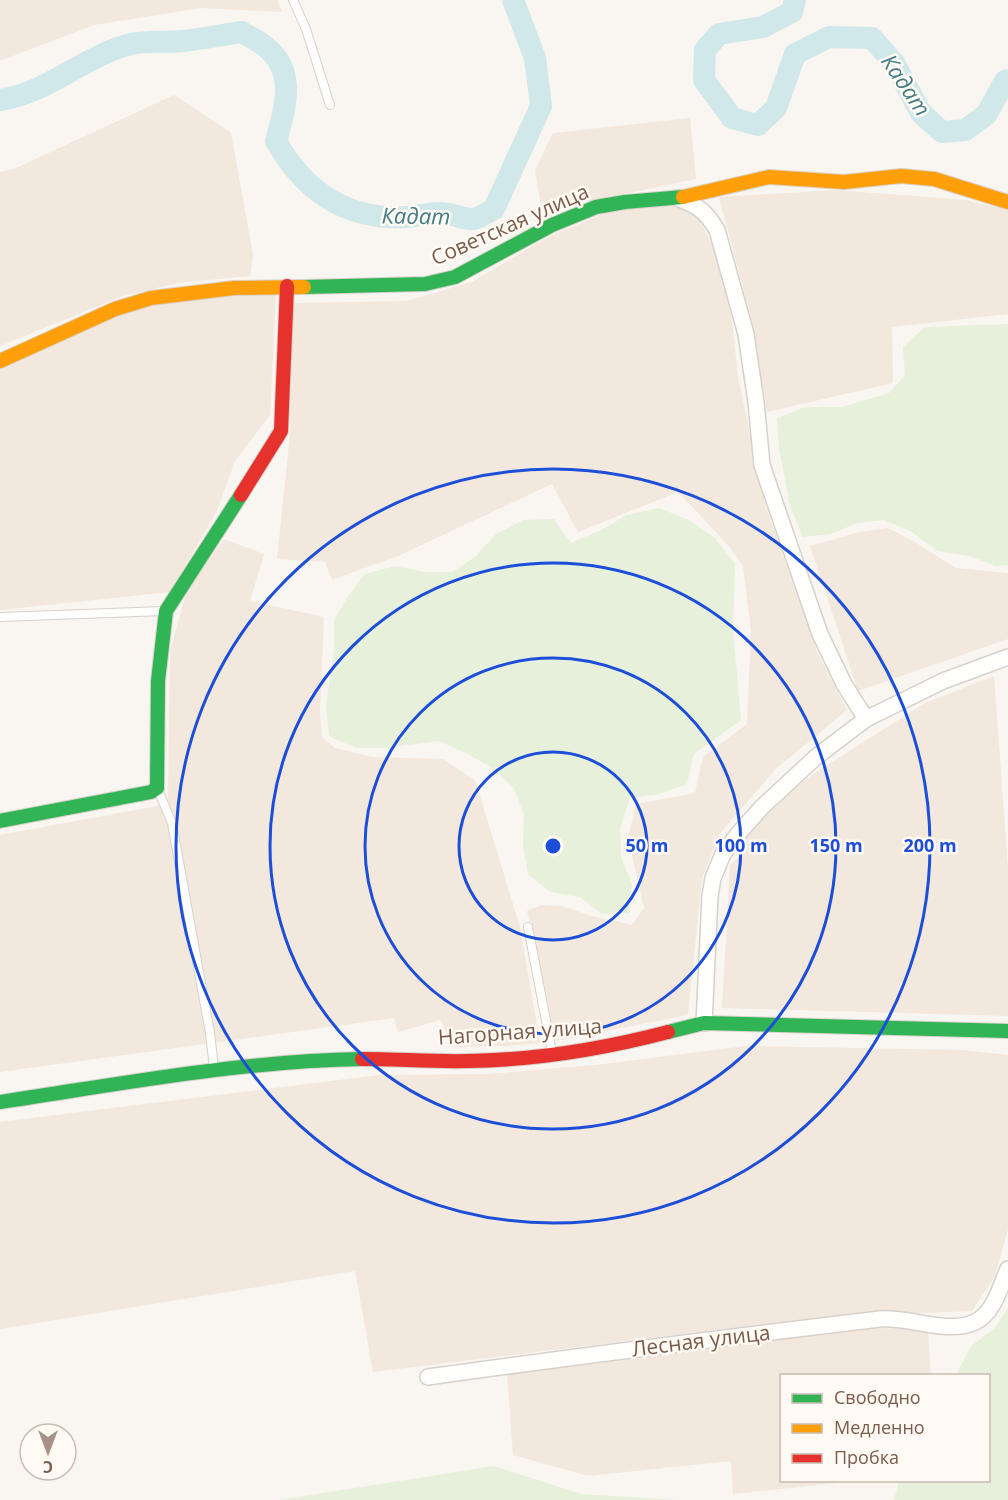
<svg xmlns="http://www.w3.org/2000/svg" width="1008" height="1500" viewBox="0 0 1008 1500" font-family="'Open Sans',sans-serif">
	<rect width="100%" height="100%" fill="#f9f5f0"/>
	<path fill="#f2e8de" d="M0,0H277L282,12L201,8L94,25L0,61Z
		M174,95L231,133L253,255L250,276L178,283L123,296L0,346V172L16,168Z
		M690,118L696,179L542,211L535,170L553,133Z
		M836,190L965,200L1008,210V314L892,327L893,383L767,412L753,325L719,197Z
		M675,203L698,217L714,248L731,311L738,377L766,507L818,654L847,710L776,769L720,833L702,878L688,1015L556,1041L527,911L541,905L562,906L592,916L632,925L644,908L628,838L636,804L695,793L703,757L747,724L751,631L743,566L728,545L678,492L578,532L552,484L398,556L332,580L325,562L277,559L290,435L293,303L407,301L472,282L550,236L608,212Z
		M276,294L270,415L235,461L217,511L170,592L0,610V369L117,316L175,298Z
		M888,528L913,541L956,568L1008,573V639L858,691L810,546L859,532Z
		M224,539L264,554L250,601L324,617L320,713L322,737L335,748L373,757L443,759L475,780L520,927L540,1043L506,1046L452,1047L441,1020L398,1032L394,1018L0,1072V835L168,804L170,651L187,589Z
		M994,676L1008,868V1016L722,1008L730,865L744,853V833L766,808L821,769L925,703Z
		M745,1046L964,1050L1008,1055V1229L995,1276L972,1311L822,1317L373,1372L355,1271L0,1329V1122L379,1075L488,1074L596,1065Z
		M877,1328L928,1330L931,1375L782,1376V1480H836V1483L733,1494L731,1461L588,1476L513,1455L507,1374Z"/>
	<path fill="#e7f0db" d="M1008,324V565L996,566L969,556L937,551L912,532L884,520L857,523L831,534L803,537L790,506L779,448L777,418L805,407H842L889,393L905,375L903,347L925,327Z
		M659,508L689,520L715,538L735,564L733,630L741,720L694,754L687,784L659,794L630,798L620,828L621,857L632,884L630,913L602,914L580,897L550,892L528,874L523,846L524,815L514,788L492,768L466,753L439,741L383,748H356L329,736L326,706L334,649V621L348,596L365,574L395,566L424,572H453L476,556L496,534L523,520L554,519L571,543L601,530L627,515Z
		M1008,1308V1500H894L899,1481L988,1480V1376L956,1375L971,1346L995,1328Z
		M494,1466L581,1494L677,1500H279Z"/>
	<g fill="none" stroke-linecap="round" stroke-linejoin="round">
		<path stroke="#d0e8ea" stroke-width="22" d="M795,0L792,12L763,27L719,34L705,50L704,80L732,118L758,125L776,108L795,54L829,37L872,38L894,63L921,113L942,132L965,130L986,115L1005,81L1008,80
			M0,100C47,93 82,58 127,45C144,40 165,43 183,41C202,39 222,35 242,32C250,37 259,41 266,47C297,72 285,109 276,141C304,191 346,220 405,217C417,217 430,212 442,213C452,213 464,220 473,219C480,218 488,212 494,209L541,106L535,58L513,0"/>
		<g stroke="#d7d1cb" stroke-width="10">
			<path id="lane" d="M293,0L306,29L330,105
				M0,617L164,611
				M158,790L172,823L210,1033L214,1068
				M528,927L552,1052"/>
		</g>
		<g stroke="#d7d1cb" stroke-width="18">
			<path id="street" d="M677,198C698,206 705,210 717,230L746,334L756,402L762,465L820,634L844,684L866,719
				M704,1023L710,896L713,878L723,854L738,834L762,807L816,757L866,719L943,681L1008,657
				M428,1377C579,1356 729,1337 880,1319C908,1316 949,1335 975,1322C994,1313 1000,1287 1008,1269"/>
		</g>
		<g stroke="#d9d2cb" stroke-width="16">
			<path id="fast" d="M304,287L425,284L455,277L552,225L596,207L625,202L683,197
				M0,821L151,792L157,788L158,681L166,611L241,495
				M668,1032L704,1023L1008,1031
				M0,1102C120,1084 241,1061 362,1059"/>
		</g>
		<g stroke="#d9d2cb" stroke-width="16">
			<path id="slow" d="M683,197L769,177L844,182L901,176L934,179L1008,202
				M0,361L115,309L151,298L234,288L304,287"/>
		</g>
		<g stroke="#d9d2cb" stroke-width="16">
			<path id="jam" d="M241,495L281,431L287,286
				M362,1059C398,1059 433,1062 468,1061C535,1060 603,1049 668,1032"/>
		</g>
		<use href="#lane" stroke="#fefefd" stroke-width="8"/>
		<use href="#street" stroke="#fefefd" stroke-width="15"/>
		<use href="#fast" stroke="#30b455" stroke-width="14"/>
		<use href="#slow" stroke="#ff9f0a" stroke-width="14"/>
		<use href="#jam" stroke="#e5322d" stroke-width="14"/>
	</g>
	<g fill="none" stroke="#1d4ed8" stroke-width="3">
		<circle cx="553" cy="846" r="94"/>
		<circle cx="553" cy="846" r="188"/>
		<circle cx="553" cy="846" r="283"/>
		<circle cx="553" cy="846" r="377"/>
	</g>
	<g text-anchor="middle" stroke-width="5" stroke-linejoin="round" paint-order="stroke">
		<g font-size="21" fill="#7a5c4d" stroke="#fffaf3">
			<text transform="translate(510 225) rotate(-24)" y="7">Советская улица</text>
			<text transform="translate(520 1032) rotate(-4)" y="7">Нагорная улица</text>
			<text transform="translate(701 1341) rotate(-7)" y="7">Лесная улица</text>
		</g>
		<g font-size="22" font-style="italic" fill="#437c86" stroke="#fffaf3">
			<text transform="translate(906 85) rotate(56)" y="8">Кадат</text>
			<text transform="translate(416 216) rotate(1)" y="8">Кадат</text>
		</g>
	</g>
	<circle cx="553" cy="846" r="9" fill="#1d4ed8" stroke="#fffaf3" stroke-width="3"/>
	<g font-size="18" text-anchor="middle" font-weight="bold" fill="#1d4ed8" stroke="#fffaf3" stroke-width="5" stroke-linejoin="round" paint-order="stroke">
		<text x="647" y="852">50 m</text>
		<text x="741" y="852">100 m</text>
		<text x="836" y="852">150 m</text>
		<text x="930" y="852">200 m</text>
	</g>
	<rect x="780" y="1374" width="210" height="108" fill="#fffaf3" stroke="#cabbb1" stroke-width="1.5"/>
	<rect x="792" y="1394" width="30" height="9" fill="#30b455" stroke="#cabbb1" stroke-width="1.5"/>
	<text x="834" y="1404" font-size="18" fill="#7a5c4d">Свободно</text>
	<rect x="792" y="1424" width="30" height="9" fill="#ff9f0a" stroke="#cabbb1" stroke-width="1.5"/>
	<text x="834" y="1434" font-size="18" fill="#7a5c4d">Медленно</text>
	<rect x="792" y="1454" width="30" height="9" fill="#e5322d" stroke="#cabbb1" stroke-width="1.5"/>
	<text x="834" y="1464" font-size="18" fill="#7a5c4d">Пробка</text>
	<g transform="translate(48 1452) rotate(180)"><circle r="28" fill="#fffaf3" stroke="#cabbb1" stroke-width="1.5"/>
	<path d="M0-4.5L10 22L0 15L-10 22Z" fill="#a69286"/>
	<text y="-9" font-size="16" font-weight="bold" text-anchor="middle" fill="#7a5c4d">С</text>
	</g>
</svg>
